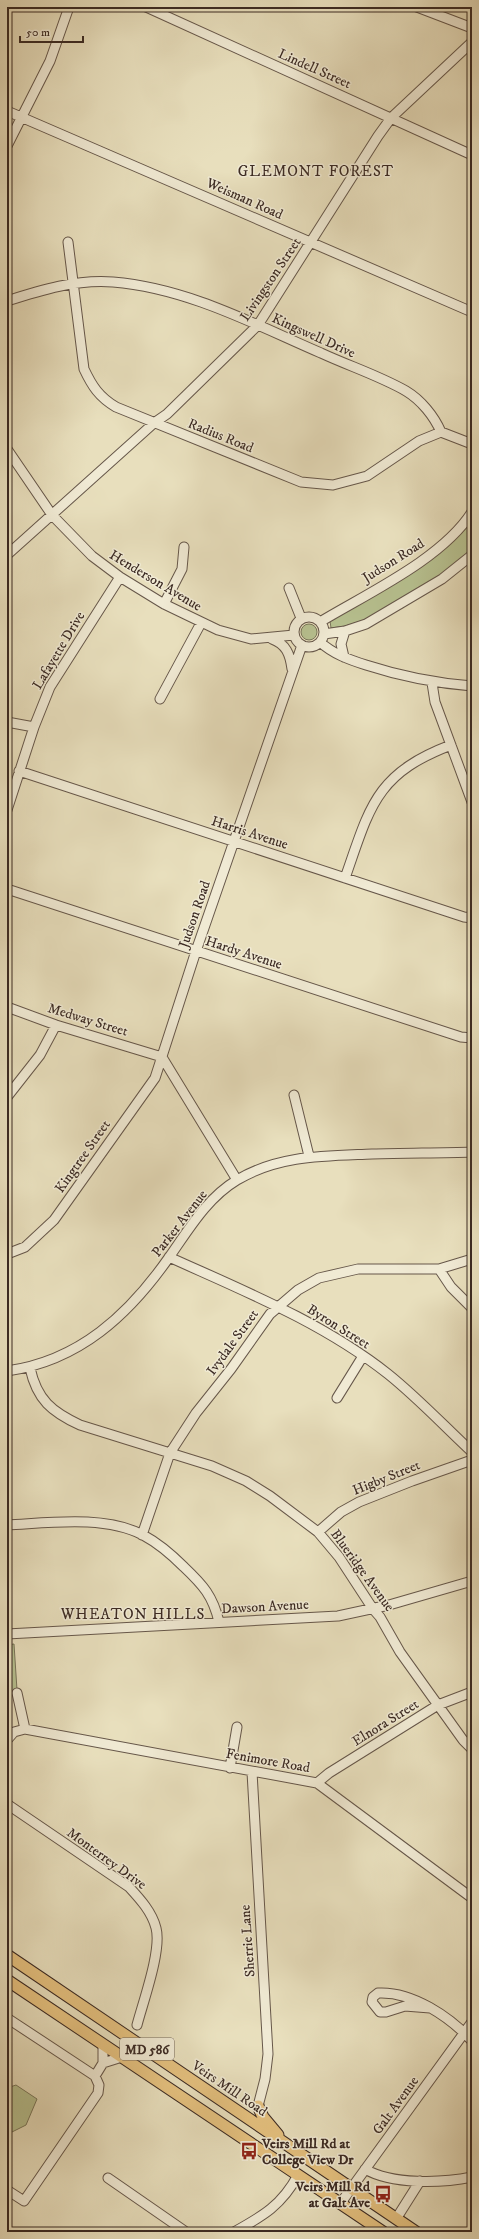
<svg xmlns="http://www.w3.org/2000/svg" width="479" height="2239" viewBox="0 0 479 2239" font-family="'IM FELL DW Pica',serif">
	<rect width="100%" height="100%" fill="#e8dfbd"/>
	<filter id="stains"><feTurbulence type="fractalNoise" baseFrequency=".005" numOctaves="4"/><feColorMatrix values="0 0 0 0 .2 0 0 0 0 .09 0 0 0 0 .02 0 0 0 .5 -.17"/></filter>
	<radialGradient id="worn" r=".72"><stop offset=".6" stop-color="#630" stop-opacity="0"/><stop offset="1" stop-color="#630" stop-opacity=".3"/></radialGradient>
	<path fill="#b7c190" stroke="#79765a" d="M472,521V551L455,566L370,618L345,626L331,628L330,621C378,592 437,565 472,521Z
		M301 632a8 8 0 1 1 16 0a8 8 0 1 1-16 0Z
		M14,1644L17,1690L11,1695L7,1678V1645Z
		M16,2085L37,2099L26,2125L10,2133L7,2128V2088Z"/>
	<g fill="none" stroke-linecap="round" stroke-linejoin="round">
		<g stroke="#66574a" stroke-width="11">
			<path id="minor" d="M146,7L472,155
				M417,7L472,28
				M7,111L472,312
				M7,146L50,61L69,7
				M68,242L84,369C92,386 99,397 116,407L301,482L333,485L367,476L419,441L441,432
				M7,301C41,290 77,279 113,282C187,288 254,324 321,353C349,366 380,376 406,391C421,400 434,416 441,432L472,444
				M7,449L52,515L92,556L120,577L164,604L218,630L251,639L294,635
				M7,555L154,423L167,414L258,325L378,136L391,118L472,42
				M289,588L301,618
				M164,604L182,569L184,547
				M294 632a15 15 0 1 1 30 0a15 15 0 1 1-30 0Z
				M320,622C368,593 442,559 472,512
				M324,634L345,631L366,624L442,579L472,555
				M272,639C286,644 290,654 292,669
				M320,642C333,654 350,660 366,665C403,677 434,683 472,686
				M344,657L341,644L345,631
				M432,683L435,702L472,802
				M160,699L201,623
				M7,722L34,727
				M19,771L464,917L472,918
				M7,810L34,727L50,687L120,577
				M345,878C370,807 375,774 451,745
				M7,889L461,1037L472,1038
				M7,1007L56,1025L162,1057
				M162,1057L237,1180
				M294,1095L309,1156
				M7,1097L40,1055L56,1025
				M7,1254L25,1247L54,1220L155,1078L196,951L302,645
				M169,1257C244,1291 322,1322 388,1374C418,1398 444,1426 472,1452
				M439,1269L451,1287L472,1308
				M30,1368C37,1400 52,1412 80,1425L212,1466L246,1481L270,1496L318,1532L339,1557L373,1609L380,1617L400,1652L463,1740L472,1749
				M7,1371C79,1361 129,1315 170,1256C189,1229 207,1198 237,1180C279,1155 325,1156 372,1154C405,1153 439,1153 472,1152
				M337,1398L363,1356
				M7,1525C49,1523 104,1515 143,1535C158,1543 172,1555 184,1567C203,1585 213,1596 219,1622
				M318,1532L341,1512L359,1502L412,1481L472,1460
				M142,1535L170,1453L196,1413L231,1369L270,1314L298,1290L319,1278L358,1269H439L472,1259
				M7,1634L338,1616L389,1605L472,1581
				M17,1693L25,1729
				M7,1740L14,1732L25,1729L317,1783L472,1898
				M230,1768L237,1727
				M252,1772L268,2054L265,2079L258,2106
				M317,1783L329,1773L438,1705L472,1692
				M7,1804L129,1887C140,1899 152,1912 156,1928C162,1950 143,2002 137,2025
				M430,2008L405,2006L386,2012H380L372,2002L373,1997L378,1993C412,1991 450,2017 472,2041
				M7,2018L95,2076
				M103,2063L122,2057
				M365,2169C392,2185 442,2183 472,2177
				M108,2178L186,2232
				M7,2190L24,2201L98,2093L99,2085L95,2076L103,2063V2045
				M340,2204L472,2022
				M396,2219L420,2181
				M234,2232C263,2216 282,2205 298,2175"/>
		</g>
		<g stroke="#3b2a23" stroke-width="13">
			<path id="major" d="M7,1955L416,2232
				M7,1980L383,2232
				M258,2106L263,2117L278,2135"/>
		</g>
		<use href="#minor" stroke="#f0ead4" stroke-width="9"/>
		<use href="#major" stroke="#e4c07e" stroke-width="11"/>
	</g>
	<defs>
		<g id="bus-bare" transform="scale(1.38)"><path d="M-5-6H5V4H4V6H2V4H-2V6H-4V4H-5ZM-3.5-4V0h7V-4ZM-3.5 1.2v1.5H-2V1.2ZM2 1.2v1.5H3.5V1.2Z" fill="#8f2418" stroke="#f0ead4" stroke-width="2.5" paint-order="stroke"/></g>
	</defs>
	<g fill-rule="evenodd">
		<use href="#bus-bare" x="249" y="2151"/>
		<use href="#bus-bare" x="383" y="2194"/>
	</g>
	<g text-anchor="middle" stroke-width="3" stroke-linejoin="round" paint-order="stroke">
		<rect fill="#f0ead4" stroke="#716458" stroke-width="1" x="120" y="2038" width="54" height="22" rx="3"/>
		<g font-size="13" font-weight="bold" fill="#3b2a23">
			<text x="147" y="2054">MD 586</text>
		</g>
		<g font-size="14" fill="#3b2a23" stroke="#f0ead4">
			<text transform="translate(315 68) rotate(24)" y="5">Lindell Street</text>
			<text transform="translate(245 198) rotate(24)" y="5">Weisman Road</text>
			<text transform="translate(270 279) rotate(-56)" y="5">Livingston Street</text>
			<text transform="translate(314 335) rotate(24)" y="5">Kingswell Drive</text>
			<text transform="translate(221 435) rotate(22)" y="5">Radius Road</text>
			<text transform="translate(393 560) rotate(-32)" y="5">Judson Road</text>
			<text transform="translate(156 580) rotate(31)" y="5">Henderson Avenue</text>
			<text transform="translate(58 650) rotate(-59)" y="5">Lafayette Drive</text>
			<text transform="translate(250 832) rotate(18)" y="5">Harris Avenue</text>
			<text transform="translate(194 914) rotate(-71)" y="5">Judson Road</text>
			<text transform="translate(244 952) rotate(18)" y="5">Hardy Avenue</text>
			<text transform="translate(88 1019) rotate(17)" y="5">Medway Street</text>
			<text transform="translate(82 1156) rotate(-55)" y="5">Kingtree Street</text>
			<text transform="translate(179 1223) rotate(-52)" y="5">Parker Avenue</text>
			<text transform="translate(339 1326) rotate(32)" y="5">Byron Street</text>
			<text transform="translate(232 1342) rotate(-54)" y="5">Ivydale Street</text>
			<text transform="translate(386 1477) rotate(-22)" y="5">Higby Street</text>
			<text transform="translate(363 1570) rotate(54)" y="5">Blueridge Avenue</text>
			<text transform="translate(265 1606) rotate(-3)" y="5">Dawson Avenue</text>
			<text transform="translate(385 1722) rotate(-32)" y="5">Elnora Street</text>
			<text transform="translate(268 1760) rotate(10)" y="5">Fenimore Road</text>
			<text transform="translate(107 1858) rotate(36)" y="5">Monterrey Drive</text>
			<text transform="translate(247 1941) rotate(-94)" y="5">Sherrie Lane</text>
			<text transform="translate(230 2088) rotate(34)" y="5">Veirs Mill Road</text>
			<text transform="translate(395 2105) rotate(-54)" y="5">Galt Avenue</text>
		</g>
		<g font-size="14" font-weight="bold" fill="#3b2a23" stroke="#f0ead4" text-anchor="start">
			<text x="262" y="2148">Veirs Mill Rd at<tspan x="262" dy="16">College View Dr</tspan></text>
			<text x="370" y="2191" text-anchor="end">Veirs Mill Rd<tspan x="370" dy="16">at Galt Ave</tspan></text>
		</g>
		<g font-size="15" letter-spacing="1" fill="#3b2a23" stroke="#f0ead4">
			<text x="316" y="176">GLEMONT FOREST</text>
			<text x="133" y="1619">WHEATON HILLS</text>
		</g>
	</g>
	<rect width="479" height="2239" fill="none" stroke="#e8dfbd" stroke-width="24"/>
	<rect x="8" y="8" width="463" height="2223" fill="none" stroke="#3b2a23" stroke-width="2"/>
	<rect x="12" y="12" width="455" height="2215" fill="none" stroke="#3b2a23"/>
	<path d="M20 36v6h63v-6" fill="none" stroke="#3b2a23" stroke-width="2"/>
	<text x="26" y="36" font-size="12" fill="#3b2a23" stroke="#f0ead4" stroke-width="3" paint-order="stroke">50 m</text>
	<rect width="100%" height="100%" filter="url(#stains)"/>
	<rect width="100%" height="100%" fill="url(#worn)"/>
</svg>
